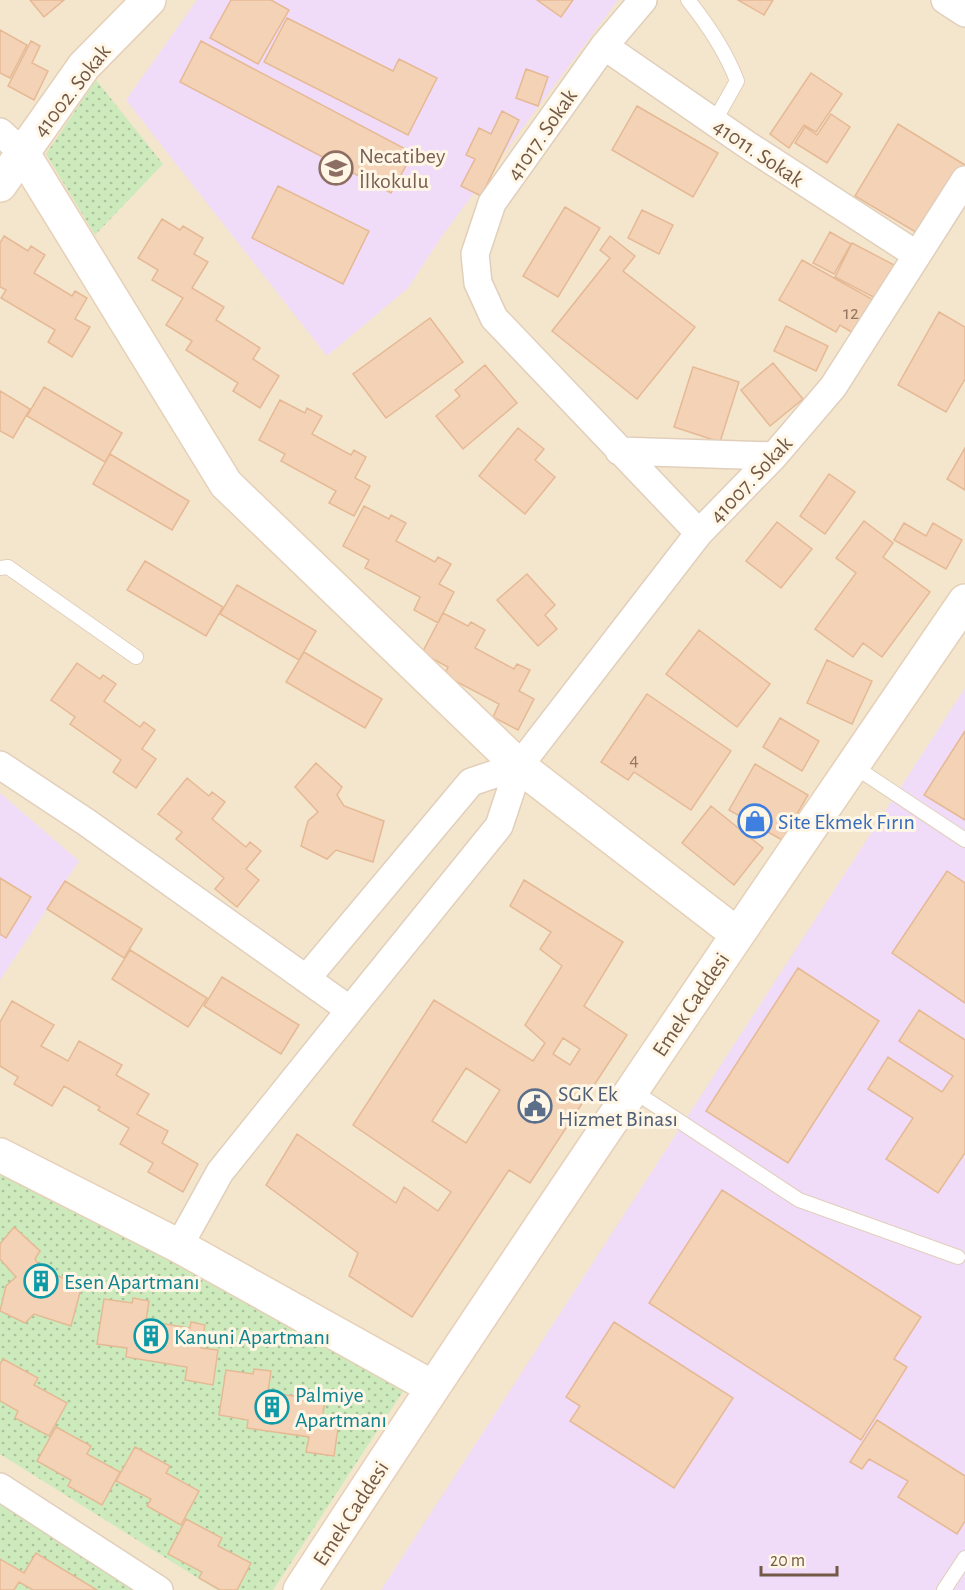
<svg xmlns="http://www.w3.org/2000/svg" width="965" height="1590" viewBox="0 0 965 1590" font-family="'Alegreya Sans',sans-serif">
	<defs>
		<pattern id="green-dots" width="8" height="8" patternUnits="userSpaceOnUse" patternTransform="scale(1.5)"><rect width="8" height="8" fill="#cdeabd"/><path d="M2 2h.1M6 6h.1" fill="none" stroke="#abc19b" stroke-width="1.8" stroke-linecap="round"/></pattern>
	</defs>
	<rect width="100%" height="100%" fill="#fdf3de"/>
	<path fill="#f4e5cd" d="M0,0H965V1590H0Z"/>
	<path fill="#f0dcf9" d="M197,0H618L442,236L408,288L327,356L126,100Z
		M965,688V1590H381Z
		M0,793L79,861L0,980Z"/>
	<path fill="url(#green-dots)" d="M96,80L163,164L95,235L46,154Z
		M0,1164L404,1390L273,1590H217L0,1454Z
		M0,1503L133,1590H0Z"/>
	<path fill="#f3d2b5" stroke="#e6b995" stroke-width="1.5" fill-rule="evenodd" d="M30,0H64L44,17Z
		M231,0H271L289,10L258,64L210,38Z
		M537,0H573L561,17Z
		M738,0H773L764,15Z
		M287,18L393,71L399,59L437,78L408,135L264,62Z
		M0,30L27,45L10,78L0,73Z
		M31,41L40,46L32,63L48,71L34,100L8,86Z
		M201,41L413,153L391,193L180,82Z
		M526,69L548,77L538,106L516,98Z
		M811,73L842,94L816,132L804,125L789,148L770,134Z
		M637,106L718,153L693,197L612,150Z
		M502,111L519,120L481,196L461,186L475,159L466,155L479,128L491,134Z
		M831,114L850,127L827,163L795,143L805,127L817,135Z
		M898,124L965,165V169L924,237L855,196Z
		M278,186L369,231L343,284L252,238Z
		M565,207L600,228L558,297L523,276Z
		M642,210L673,225L659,254L628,238Z
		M162,219L180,230L183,226L203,238L194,254L208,262L192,288L224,307L216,320L260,348L253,359L279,376L260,408L233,391L238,383L186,350L192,341L166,325L183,298L152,280L158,270L138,258Z
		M830,232L851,244L834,274L813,263Z
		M4,236L28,251L31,246L45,255L34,273L72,296L75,291L87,298L75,319L90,327L72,357L48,342L55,330L1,298L6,290L0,287V243Z
		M610,236L635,256L623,271L695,327L637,399L552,331L610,258L600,250Z
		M852,243L898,267L881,301L835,277Z
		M802,260L877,302L858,336L840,325L836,332L779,300Z
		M939,312L965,327V379L946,412L898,385Z
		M430,318L463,362L386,418L353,374Z
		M786,326L828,346L816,371L774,351Z
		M773,363L803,399L770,426L741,390Z
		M485,365L517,403L463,449L436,416L460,396L455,390Z
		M693,367L739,382L720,442L674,427Z
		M44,387L122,433L105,462L27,416Z
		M0,391L30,409L13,438L0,431Z
		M280,400L305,413L307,408L322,416L312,434L351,455L354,450L366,457L355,478L370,486L354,516L329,503L336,491L281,461L285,454L259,440Z
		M518,428L544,449L535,460L555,477L525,514L479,476Z
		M965,448V490L947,479Z
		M110,454L189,501L172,530L93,484Z
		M829,474L855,492L825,534L800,516Z
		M364,506L389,519L391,515L406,523L396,541L435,562L438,557L451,564L439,584L454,592L438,623L414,610L420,597L365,568L369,560L343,546Z
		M864,521L893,543L883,557L930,592L882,657L863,643L853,657L815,629L856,573L836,558Z
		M777,522L812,549L781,588L746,561Z
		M904,523L926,536L933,523L962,540L946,569L894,540Z
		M145,561L223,607L206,636L127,590Z
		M527,574L555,605L545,615L557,629L538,646L497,600Z
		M237,585L316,631L299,660L220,614Z
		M443,613L468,626L471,622L485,630L475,648L514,669L517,664L530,670L519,691L534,699L518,730L493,717L499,704L444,675L448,667L422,653Z
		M699,630L770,684L737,727L666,674Z
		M304,652L382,699L365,728L286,682Z
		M827,660L872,681L852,724L807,703Z
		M77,663L100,679L103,675L116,684L104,701L140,727L144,722L155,730L142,749L156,759L136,788L113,772L121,760L70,724L75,717L51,700Z
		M647,694L731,751L691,810L634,772L628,780L601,762Z
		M780,718L819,741L802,771L763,747Z
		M965,731V820L924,795Z
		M316,763L342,787L337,795L344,806L384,821L373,862L336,850L327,859L301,846L308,821L318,812L295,787Z
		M755,764L808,795L782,840L729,810Z
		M187,778L209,796L212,792L225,802L212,819L246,847L250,842L261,851L246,869L259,880L237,907L215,889L224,878L176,839L182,832L158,814Z
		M711,806L763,848L734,885L682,843Z
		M947,871L965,883V1003L892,953Z
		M0,878L31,897L6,938L0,934Z
		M524,880L623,942L584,1006L627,1035L530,1183L509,1170L412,1317L349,1276L358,1253L266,1185L297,1134L396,1203L404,1187L438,1211L451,1192L353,1125L434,1000L533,1061L545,1043L525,1025L562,966L540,949L551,932L510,906ZM563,1038L580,1049L570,1065L553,1054ZM466,1068L500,1090L466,1143L432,1121Z
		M65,881L142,929L124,958L47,909Z
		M130,950L207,998L188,1027L112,979Z
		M798,968L879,1021L788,1163L706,1111Z
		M222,977L299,1025L281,1054L204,1006Z
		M12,1001L54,1025L41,1046L68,1061L79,1041L122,1065L116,1075L149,1094L137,1114L168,1131L162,1143L198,1164L183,1192L148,1172L153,1163L120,1144L129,1128L98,1110L100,1107L64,1086L52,1106L14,1084L18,1077L0,1066V1022Z
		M919,1010L965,1040V1153L938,1193L886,1159L913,1118L868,1089L888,1057L942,1092L953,1076L899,1041Z
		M722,1190L921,1317L894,1359L907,1367L861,1440L649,1303Z
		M14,1227L40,1251L35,1259L42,1270L82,1285L71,1326L34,1314L25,1323L0,1311L6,1286L16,1277L0,1259V1244Z
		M133,1298L149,1301L146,1321L190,1328L191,1322L205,1325L201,1348L218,1350L213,1385L185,1380L187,1367L126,1357L127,1348L97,1344L104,1299L132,1303Z
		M614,1322L733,1398L674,1488L570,1421L580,1406L566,1397Z
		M3,1359L38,1378L34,1385L67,1403L49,1436L15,1418L18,1411L0,1401V1364Z
		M254,1369L271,1371L268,1392L311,1399L312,1393L326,1395L322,1419L339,1421L334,1456L306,1452L309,1437L247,1428L248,1420L219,1415L226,1370L253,1374Z
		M877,1420L965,1476V1521L957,1534L898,1497L908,1481L869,1459L862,1469L850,1462Z
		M56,1427L91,1446L87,1454L120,1472L102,1505L68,1486L71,1480L37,1461Z
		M135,1447L170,1466L166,1473L199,1491L181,1525L147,1506L151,1499L116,1481Z
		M186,1519L222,1538L218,1546L251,1563L237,1590H220L199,1578L202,1572L168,1554Z
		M36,1553L97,1590H33L19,1582L14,1590H0V1559L24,1573Z"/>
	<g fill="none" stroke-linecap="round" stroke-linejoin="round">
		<g stroke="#e1cfbb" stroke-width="16">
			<path id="lane" d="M688,0C708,25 726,52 737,81L714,122
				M0,568L8,567L136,657
				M852,765L965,840
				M632,1090L799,1200L958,1257
				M944,1590L965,1558"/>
		</g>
		<g stroke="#e1cfbb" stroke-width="30">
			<path id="street" d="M643,0L604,46L492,203L475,254L478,283L494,318L699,533
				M945,0L965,13
				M604,46L749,146L917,255
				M0,132L22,152
				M619,451L774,456
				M0,765L86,822L350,1010L499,826L519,766L699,533L774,456L833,387L965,180
				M306,979L471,782L519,766
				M179,1246L220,1172L350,1010
				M0,1487L159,1590"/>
		</g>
		<g stroke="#e6d0b8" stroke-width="36">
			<path id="secondary" d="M22,152L226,484L519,766L737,934
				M0,185L84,66L149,0
				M0,1155L179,1246L432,1387
				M300,1590C517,1257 741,929 965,601"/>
		</g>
		<use href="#lane" stroke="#fff" stroke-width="14"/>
		<use href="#street" stroke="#fff" stroke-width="27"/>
		<use href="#secondary" stroke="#fff" stroke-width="33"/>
	</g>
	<defs>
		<g id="school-ring" transform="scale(1.725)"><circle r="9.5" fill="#fff6e5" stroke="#8d6e63" stroke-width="1.5"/><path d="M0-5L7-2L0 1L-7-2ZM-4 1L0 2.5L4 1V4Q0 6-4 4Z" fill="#8d6e63"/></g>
		<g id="shop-ring" transform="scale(1.725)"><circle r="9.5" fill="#fff6e5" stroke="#3f7fe0" stroke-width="1.5"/><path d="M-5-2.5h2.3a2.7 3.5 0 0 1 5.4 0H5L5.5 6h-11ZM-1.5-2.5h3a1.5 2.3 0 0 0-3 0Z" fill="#3f7fe0"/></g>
		<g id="civic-ring" transform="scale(1.725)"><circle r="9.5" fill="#fff6e5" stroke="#5c6f8a" stroke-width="1.5"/><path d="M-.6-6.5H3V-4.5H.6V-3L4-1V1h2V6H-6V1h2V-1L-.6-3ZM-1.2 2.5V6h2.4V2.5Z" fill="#5c6f8a"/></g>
		<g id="building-ring" transform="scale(1.725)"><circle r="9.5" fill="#fff6e5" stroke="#0f9aa8" stroke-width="1.5"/><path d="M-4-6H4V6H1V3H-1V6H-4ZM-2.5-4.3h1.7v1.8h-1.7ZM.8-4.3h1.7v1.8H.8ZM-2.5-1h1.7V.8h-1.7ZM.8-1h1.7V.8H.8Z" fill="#0f9aa8"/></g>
	</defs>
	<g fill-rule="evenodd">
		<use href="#school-ring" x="336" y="168"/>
		<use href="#shop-ring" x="755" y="821"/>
		<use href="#civic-ring" x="535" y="1106"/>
		<use href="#building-ring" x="41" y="1281"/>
		<use href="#building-ring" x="151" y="1336"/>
		<use href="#building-ring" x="272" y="1407"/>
	</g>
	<g text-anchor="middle" stroke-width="6" stroke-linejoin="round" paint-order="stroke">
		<g font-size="20" fill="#937762">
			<text x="851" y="319">12</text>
			<text x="634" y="766">4</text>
		</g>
		<g font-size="22" fill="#735946" stroke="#fff6e5">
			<text transform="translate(71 90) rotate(-52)" y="8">41002. Sokak</text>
			<text transform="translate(541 134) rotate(-55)" y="8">41017. Sokak</text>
			<text transform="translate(759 152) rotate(34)" y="8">41011. Sokak</text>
			<text transform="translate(750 479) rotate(-47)" y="8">41007. Sokak</text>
			<text transform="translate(690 1004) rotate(-56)" y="8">Emek Caddesi</text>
			<text transform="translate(350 1513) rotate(-57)" y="8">Emek Caddesi</text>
		</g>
		<g font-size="22" fill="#785e54" stroke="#fff6e5" text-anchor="start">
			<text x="359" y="163">Necatibey<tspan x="359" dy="25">İlkokulu</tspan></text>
		</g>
		<g font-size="22" fill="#366cbe" stroke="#fff6e5" text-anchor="start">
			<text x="778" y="829">Site Ekmek Fırın</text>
		</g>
		<g font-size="22" fill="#4e5e75" stroke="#fff6e5" text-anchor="start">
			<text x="558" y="1101">SGK Ek<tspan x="558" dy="25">Hizmet Binası</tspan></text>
		</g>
		<g font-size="22" fill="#0d838f" stroke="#fff6e5" text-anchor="start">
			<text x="64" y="1289">Esen Apartmanı</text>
			<text x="174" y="1344">Kanuni Apartmanı</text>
			<text x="295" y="1402">Palmiye<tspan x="295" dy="25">Apartmanı</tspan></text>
		</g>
	</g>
	<path d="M761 1566v9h76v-9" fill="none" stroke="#735946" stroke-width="3"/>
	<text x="770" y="1566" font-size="18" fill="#735946" stroke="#fff6e5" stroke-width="4.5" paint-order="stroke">20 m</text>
</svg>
